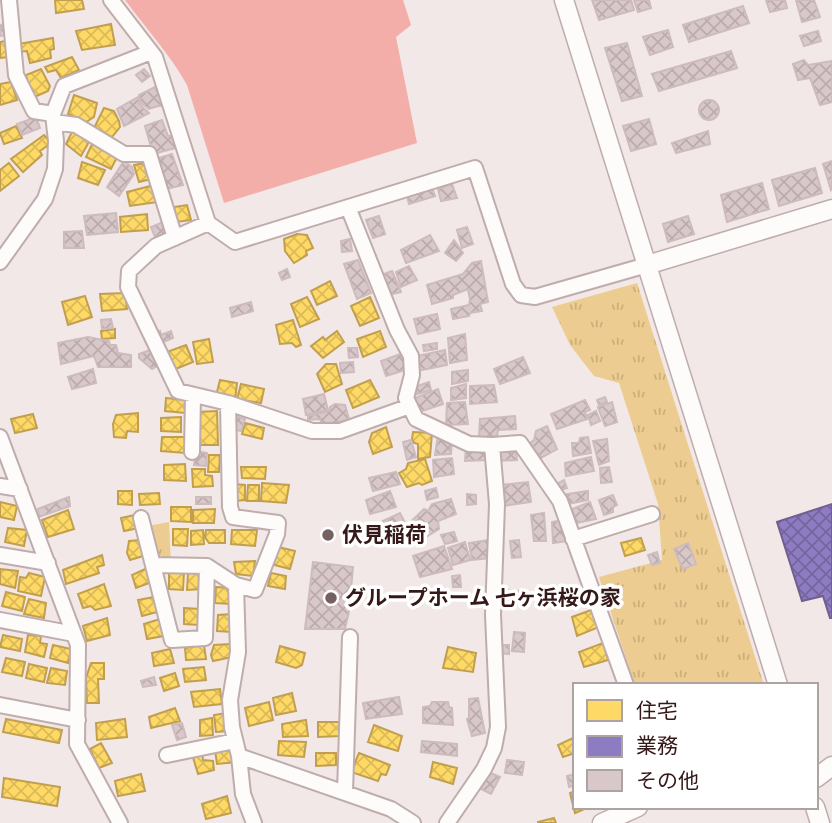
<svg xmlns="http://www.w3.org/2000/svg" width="832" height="823" viewBox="0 0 832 823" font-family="Signika,'Noto Sans JP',sans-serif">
	<defs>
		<pattern id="park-tufts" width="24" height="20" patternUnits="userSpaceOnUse" patternTransform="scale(1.75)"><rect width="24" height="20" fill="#eccc90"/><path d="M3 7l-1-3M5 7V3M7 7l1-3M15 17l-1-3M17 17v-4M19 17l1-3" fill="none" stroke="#cbaf7b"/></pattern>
		<pattern id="homes-cross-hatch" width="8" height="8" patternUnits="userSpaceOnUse" patternTransform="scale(1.75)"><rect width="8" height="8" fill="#ffd966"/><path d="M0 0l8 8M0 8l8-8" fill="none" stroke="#dbba58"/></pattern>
		<pattern id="offices-cross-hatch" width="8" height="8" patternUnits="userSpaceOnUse" patternTransform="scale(1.75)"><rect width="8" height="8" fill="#8e7cc3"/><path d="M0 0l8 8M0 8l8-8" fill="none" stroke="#75659d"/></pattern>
		<pattern id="building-cross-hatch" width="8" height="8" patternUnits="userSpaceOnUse" patternTransform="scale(1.75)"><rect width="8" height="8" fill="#d9c8ca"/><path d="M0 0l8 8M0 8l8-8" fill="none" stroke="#bbabad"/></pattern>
	</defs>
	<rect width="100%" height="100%" fill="#f1e8e7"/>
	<path fill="url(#park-tufts)" d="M637,283L764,685H703L701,683L635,685L599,577L662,560L658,504L619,383L594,376L570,345L552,307Z
		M169,522L171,565L158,554L148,526Z"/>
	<path fill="#f4aeaa" d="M125,0H403L411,25L396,37L417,143L224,203L187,85C172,57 145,27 125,0Z"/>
	<path fill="url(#homes-cross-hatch)" stroke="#c29f4f" stroke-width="2" d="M55,0H82L84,9L56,13Z
		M111,24L115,45L82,50L76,31Z
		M53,38L54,49L50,50L51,58L30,63L27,51L18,52V44Z
		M6,41L9,57L0,58V42Z
		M72,57L79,70L61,78L56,70L48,72L45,67Z
		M41,69L50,86L48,91L32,98L26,75Z
		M11,82L17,100L0,105V84Z
		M74,95L97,103L94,117L86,122L68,114Z
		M104,108L114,111L119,121L120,127L112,137L94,128Z
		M16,126L22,138L4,144L0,133Z
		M74,128L90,140L81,156L66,144Z
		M44,135L51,143L40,151L42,155L23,172L11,159Z
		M92,144L118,155L111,169L86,157Z
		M82,162L105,170L98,185L78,178Z
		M9,163L19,176L0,191V170Z
		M146,163L151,179L139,182L134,165Z
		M154,185L158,202L130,206L127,192Z
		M187,205L191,220L177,222L174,207Z
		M147,214L148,230L121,232L120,217Z
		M297,234L307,235L313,248L306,251L307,255L294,263L285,251L284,239Z
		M330,281L337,296L317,305L311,291Z
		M125,293L127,309L102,311L100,294Z
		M85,296L92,317L68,325L62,302Z
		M307,297L319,319L300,327L291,304Z
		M370,297L379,318L360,326L351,306Z
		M293,320L301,345L296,347L292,343L280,344L276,325Z
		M115,329V338L102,339L101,331Z
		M337,331L344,342L323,358L311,346L323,337L325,340Z
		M380,331L386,347L363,357L357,339Z
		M209,339L213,362L197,364L193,342Z
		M186,345L193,362L171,371L164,353Z
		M326,364H336L342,384L325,392L317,374Z
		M220,380L237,383L235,400L216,396Z
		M370,380L379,397L353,408L346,390Z
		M241,384L264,389L261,403L237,399Z
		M166,398L186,400L185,413L165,411Z
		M217,411L218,445H198L196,412Z
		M138,413V432L127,431L126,438L114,437L113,424L116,415Z
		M33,414L37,428L15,433L11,419Z
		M181,417V432L161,431V418Z
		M245,423L264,428L262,439L242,434Z
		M386,427L392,447L373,454L369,442L372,433Z
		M413,432L432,433L430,457L418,459V444L414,443L412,439Z
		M162,437H185V453L161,451Z
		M209,455H220L219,472H208Z
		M425,459L432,481L422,485L419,483L407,487L399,473L406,469L408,463Z
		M185,464L186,481L164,480V465Z
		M241,467H266L265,479L242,478Z
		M192,469H205V475L212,476L213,486L193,487Z
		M262,483L289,485L286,503L261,501Z
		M234,484L245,485V500L235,501Z
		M248,485H259V501H247Z
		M118,491H132V505L118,504Z
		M159,493L160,504L140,505L139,494Z
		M0,502L17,506L14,520L0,517Z
		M171,507H191V522L171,521Z
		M215,509L214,523H193V510Z
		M68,510L74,529L48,537L42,520Z
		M135,515L139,528L124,531L121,518Z
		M8,528L27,530L24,546L5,542Z
		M173,529H188L187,546L173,545Z
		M203,530L204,544L191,545V531Z
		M206,530H225V543H209L205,537Z
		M232,530H257L255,546L231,544Z
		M641,538L645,550L625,556L621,543Z
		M140,540L143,556L130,560L127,553L129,541Z
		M278,547L295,551L290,569L271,564Z
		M102,555L104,565L97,567L99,573L66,584L63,570Z
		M255,561L253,576L236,574L234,562Z
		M147,568L152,582L136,588L132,575Z
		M0,569L18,571L15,588L0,584Z
		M169,572H184L183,590L169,589Z
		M29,573L45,577L41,596L18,591L20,577L26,578Z
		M188,573H201L202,589L187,590Z
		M271,573L286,576L285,589L268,586Z
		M104,584L111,606L95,610L91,606L83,608L78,594Z
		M216,587L232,588L231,604L215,603Z
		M6,592L25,597L22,611L2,606Z
		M154,597L157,612L142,616L138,600Z
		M29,599L46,603L44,618L24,614Z
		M184,608L200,609L199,625L184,624Z
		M594,609L599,627L577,636L572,617Z
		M232,614V632L217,631L218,615Z
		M107,618L110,635L87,641L83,626Z
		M160,619L164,636L147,639L144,624Z
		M3,635L22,639L20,651L0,647Z
		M28,635L41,636L40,643L47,644L44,657L25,652Z
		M603,643L608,660L584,667L579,652Z
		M230,644L232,657L213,661L211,655L214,645Z
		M53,645L71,649L68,663L50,658Z
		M204,645L206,659L186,660L185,648Z
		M280,646L305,653L302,665L296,668L276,662Z
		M448,647L476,653L473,672L443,668Z
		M170,649L174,663L154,666L152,653Z
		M6,658L25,662L22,676L2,672Z
		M91,663H104V679H98L99,703H87L86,678Z
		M29,664L47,668L44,682L26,678Z
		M204,667L206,680L185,682L183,669Z
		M51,668L67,671L65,685L47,683Z
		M175,673L179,686L164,691L160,678Z
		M220,689L222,704L194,707L191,692Z
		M292,693L296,711L276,715L273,698Z
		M269,702L273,720L249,726L245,708Z
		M175,708L180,721L151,728L149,717Z
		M227,713L228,731L216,732L214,715Z
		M212,718L213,735L200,736V720Z
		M6,719L62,730L59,743L3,732Z
		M125,719L127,737L97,740L96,723Z
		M306,720L308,736L283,737L282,724Z
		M318,722H339L340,736L318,737Z
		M374,725L402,736L398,751L368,742Z
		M575,737V753L563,757L558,745Z
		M279,741L306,742L304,757L278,755Z
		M101,743L112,763L99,768L90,749Z
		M234,747L237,762L217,764L215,750Z
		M202,752L203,760L213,761L214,770L198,774L192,754Z
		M316,753H336V765L316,766Z
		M359,753L390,765L386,775L381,774L378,781L351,772Z
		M433,762L457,768L453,784L430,777Z
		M141,774L145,791L118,796L115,781Z
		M4,778L60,787L57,806L2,797Z
		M575,791V807H589L575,813L570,793Z
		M227,796L231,813L206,819L202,804Z
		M554,818L556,823H538V822Z"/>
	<path fill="url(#offices-cross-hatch)" stroke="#735e90" stroke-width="2" d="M832,504V618H830L823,596L802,601L777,522Z"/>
	<path fill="url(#building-cross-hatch)" stroke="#cdbbbe" stroke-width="2" d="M592,0H631L634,10L599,20Z
		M634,0H649L651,8L638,12Z
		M766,0H785L787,8L770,12Z
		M796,0H814L820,17L802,22Z
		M743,6L749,23L689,42L683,25Z
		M5,24L6,35L0,36V25Z
		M668,30L673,47L650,55L643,37Z
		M818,31L821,41L804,46L800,36Z
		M627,43L642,96L622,101L605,48Z
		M731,51L737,68L659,91L652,74Z
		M804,60L808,65L832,61V102L820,105L810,78L798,80L793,64Z
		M144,69L150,76L142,82L136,75Z
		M155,87L156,91L161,90L166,106H158L149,109L141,103L139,95Z
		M138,97L139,104L149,113L124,126L117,109Z
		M699 110a10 10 0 1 1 20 0a10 10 0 1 1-20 0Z
		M36,117L40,128L22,135L17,124Z
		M649,119L656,144L631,151L623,126Z
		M162,120L168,136H174L179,147L153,154L145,126Z
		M708,131L710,144L676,153L672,143Z
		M172,154L183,185L166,189L156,159Z
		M124,161L132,167L134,174L119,196L107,187Z
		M832,161V189L831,190L823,164Z
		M815,168L822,193L779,206L772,180Z
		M762,183L769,209L727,222L721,195Z
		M452,184L457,198L441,201L438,189Z
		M432,188L435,196L409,204L407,196Z
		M116,213L118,232L87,235L84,216Z
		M379,216L385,234L373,238L366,220Z
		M688,216L694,234L668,242L663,224Z
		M163,222L167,234L155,237L151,227Z
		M467,227L473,244L462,248L457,230Z
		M82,231L84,248H64V232Z
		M430,235L439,251L406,263L401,250Z
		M350,239L352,251L342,252L341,241Z
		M454,240L463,253L456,261L445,253Z
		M358,260L371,293L357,299L344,264Z
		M481,261L488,302L480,304L482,311L470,313L469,316L453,319L451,309L469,305L470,299L468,289L453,295V298L432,304L427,285L463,274L472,263Z
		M409,266L417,280L401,287L396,272Z
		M287,269L290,277L282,280L279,273Z
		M392,271L401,292L388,295L381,275Z
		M251,302L253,311L232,317L230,308Z
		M437,314L440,329L418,334L414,319Z
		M111,319L113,328L102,329L101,320Z
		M160,331L161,335L171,331L173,338L159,344L156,333Z
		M465,334L467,360L450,363L448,338Z
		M88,337L109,341L110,345H116L118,353L131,355V367H98L94,356L61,364L58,343Z
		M437,343V349L424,351L423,345Z
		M348,348H357L358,357L349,358Z
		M150,350L159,365L152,369L139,358V354Z
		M445,350L447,365L417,371V356Z
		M403,353L408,369L386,376L381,361Z
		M523,357L530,373L500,384L494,369Z
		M353,362L354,372L341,373L340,363Z
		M93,369L96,383L72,389L68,377Z
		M468,370V381L452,384V372Z
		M429,382L431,390L414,395L412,388Z
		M466,384V398L451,400V388Z
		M494,385L497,402L470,404V386Z
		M438,389L443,404L419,412L415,398Z
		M324,394L328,410L306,415L303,399Z
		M605,397L607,402L599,405L597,400Z
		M585,400L590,410L585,412L587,419L557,429L551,414Z
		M465,402L468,424L446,425L447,403Z
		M612,402L617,422L605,426L598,407Z
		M335,404L345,405L349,419L323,427L320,419L308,420V416L330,411V407Z
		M596,411L600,421L591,425L588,415Z
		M236,416L245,419L241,431L232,429Z
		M515,416L516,429L498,430L497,436L479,438L480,419Z
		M547,426L557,449L541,458L530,443L534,440L536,431Z
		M438,435L452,441L451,454L435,455Z
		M588,437L591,453L573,456L572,443H579L580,438Z
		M607,439L609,461L599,465L593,441Z
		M411,440L416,457L407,460L403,442Z
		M466,448L488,449V460L465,461Z
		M196,451L207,453L206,466L194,465Z
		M496,452H516L517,460L497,461Z
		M591,457L594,471L566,476L565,463Z
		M452,458L454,474L434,477L433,460Z
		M609,467L612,482L601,483L600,468Z
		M396,472L400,484L373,491L369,478Z
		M564,480L567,488L560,490L557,484Z
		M528,482L531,502L503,506L500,485Z
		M436,488L438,497L427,500L425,491Z
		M390,491L396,507L370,514L366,500Z
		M588,491V500L568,504L567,494Z
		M467,494L476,495V504L467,505Z
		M613,495L617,505L613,507V512L604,515L599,500Z
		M69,497L70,506L39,517L38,509Z
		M196,497H211V504H196Z
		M451,499L456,514L438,521L439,529L418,542L406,526L424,509L428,511L432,504Z
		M590,502L596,519L576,523L572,509Z
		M400,513L405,523L391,533L383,521Z
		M544,513L546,541H534L531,515Z
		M563,520L568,541L553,543L552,522Z
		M454,532L457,541L445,544L441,535Z
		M489,540L491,558L472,560L469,543Z
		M519,540L521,557L512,558L510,541Z
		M465,542L470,560L453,565L448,548Z
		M688,543L696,564L683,569L674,549Z
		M444,546L452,569L420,577L413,556Z
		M657,552L660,563L652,565L648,555Z
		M313,562L353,567L351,589L355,590L354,607H350L345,629H305Z
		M460,575L461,587H453L452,576Z
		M498,590L520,591V605L497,604Z
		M514,632L525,633L524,652L512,651Z
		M496,645H509V654L496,653Z
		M154,677L156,685L143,687L141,681Z
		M399,697L402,714L366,719L363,703Z
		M478,698L485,733L472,736L467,719L469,718V699Z
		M432,702H448L449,707L452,708L453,725L423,723V707L430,706Z
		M182,723L186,737L177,740L172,725Z
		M422,741L457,744V756L421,752Z
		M507,760L524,762L522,775L505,773Z
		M486,771L500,777L491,794L477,787Z
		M575,774V785L569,787L567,776Z"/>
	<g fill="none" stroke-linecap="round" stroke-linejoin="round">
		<g stroke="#bfadac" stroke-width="18">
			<path id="minor" d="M9,0L16,75L34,111L53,114
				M111,0L155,57L208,223L235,242L475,168L513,284L521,295L535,297L647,265
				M54,122L76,125L124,154H149L175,238
				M348,207L397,330L411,356L412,375L406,398L416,419L469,444L492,445
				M208,223L156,246L129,271L128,287L178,391L228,403L312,431H340L410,406
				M0,262L45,199L55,169L56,141L53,114L64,86L151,52
				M228,403L230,507L233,517L278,523L277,534L255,590L236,585
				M0,437L78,645L77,744L120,823
				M192,452L193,395
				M0,486L20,489
				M141,518L172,640L205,638L207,566L236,585L238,652L230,700L232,727L239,756L243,794L254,823
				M573,539L652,514
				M0,555L48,563
				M153,565L207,566
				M0,620L74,634
				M0,705L78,720
				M167,755L235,741
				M239,756L391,809L413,823
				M345,792L350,637
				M447,823L484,769L494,748L498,727L493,615L497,504L492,445L520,443L560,501L626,685"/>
		</g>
		<g stroke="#bfadac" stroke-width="21">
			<path id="tertiary" d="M564,0L778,685
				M647,265L832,209
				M816,778L832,766
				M815,807L820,823
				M602,823L638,807"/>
		</g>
		<use href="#minor" stroke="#fdfcfb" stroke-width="14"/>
		<use href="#tertiary" stroke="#fdfcfb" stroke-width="18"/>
	</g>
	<g fill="#776160" stroke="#fff" stroke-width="2.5">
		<circle cx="328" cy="535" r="7"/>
		<circle cx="331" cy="598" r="7"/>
	</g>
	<g text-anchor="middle" stroke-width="7" stroke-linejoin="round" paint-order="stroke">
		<g font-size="21" font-weight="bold" fill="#351918" stroke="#fff" text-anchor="start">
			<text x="342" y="542">伏見稲荷</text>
			<text x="345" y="605">グループホーム 七ヶ浜桜の家</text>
		</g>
	</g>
	<rect x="573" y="683" width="245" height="126" fill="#ffffff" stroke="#aea3a3" stroke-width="2"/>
	<rect x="587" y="700" width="35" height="21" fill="#ffd966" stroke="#aea3a3" stroke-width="2"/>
	<text x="636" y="718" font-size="21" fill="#351918">住宅</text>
	<rect x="587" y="736" width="35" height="21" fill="#8e7cc3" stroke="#aea3a3" stroke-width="2"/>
	<text x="636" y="753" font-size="21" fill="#351918">業務</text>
	<rect x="587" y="770" width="35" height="21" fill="#d9c8ca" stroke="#aea3a3" stroke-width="2"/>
	<text x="636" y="788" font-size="21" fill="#351918">その他</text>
</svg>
